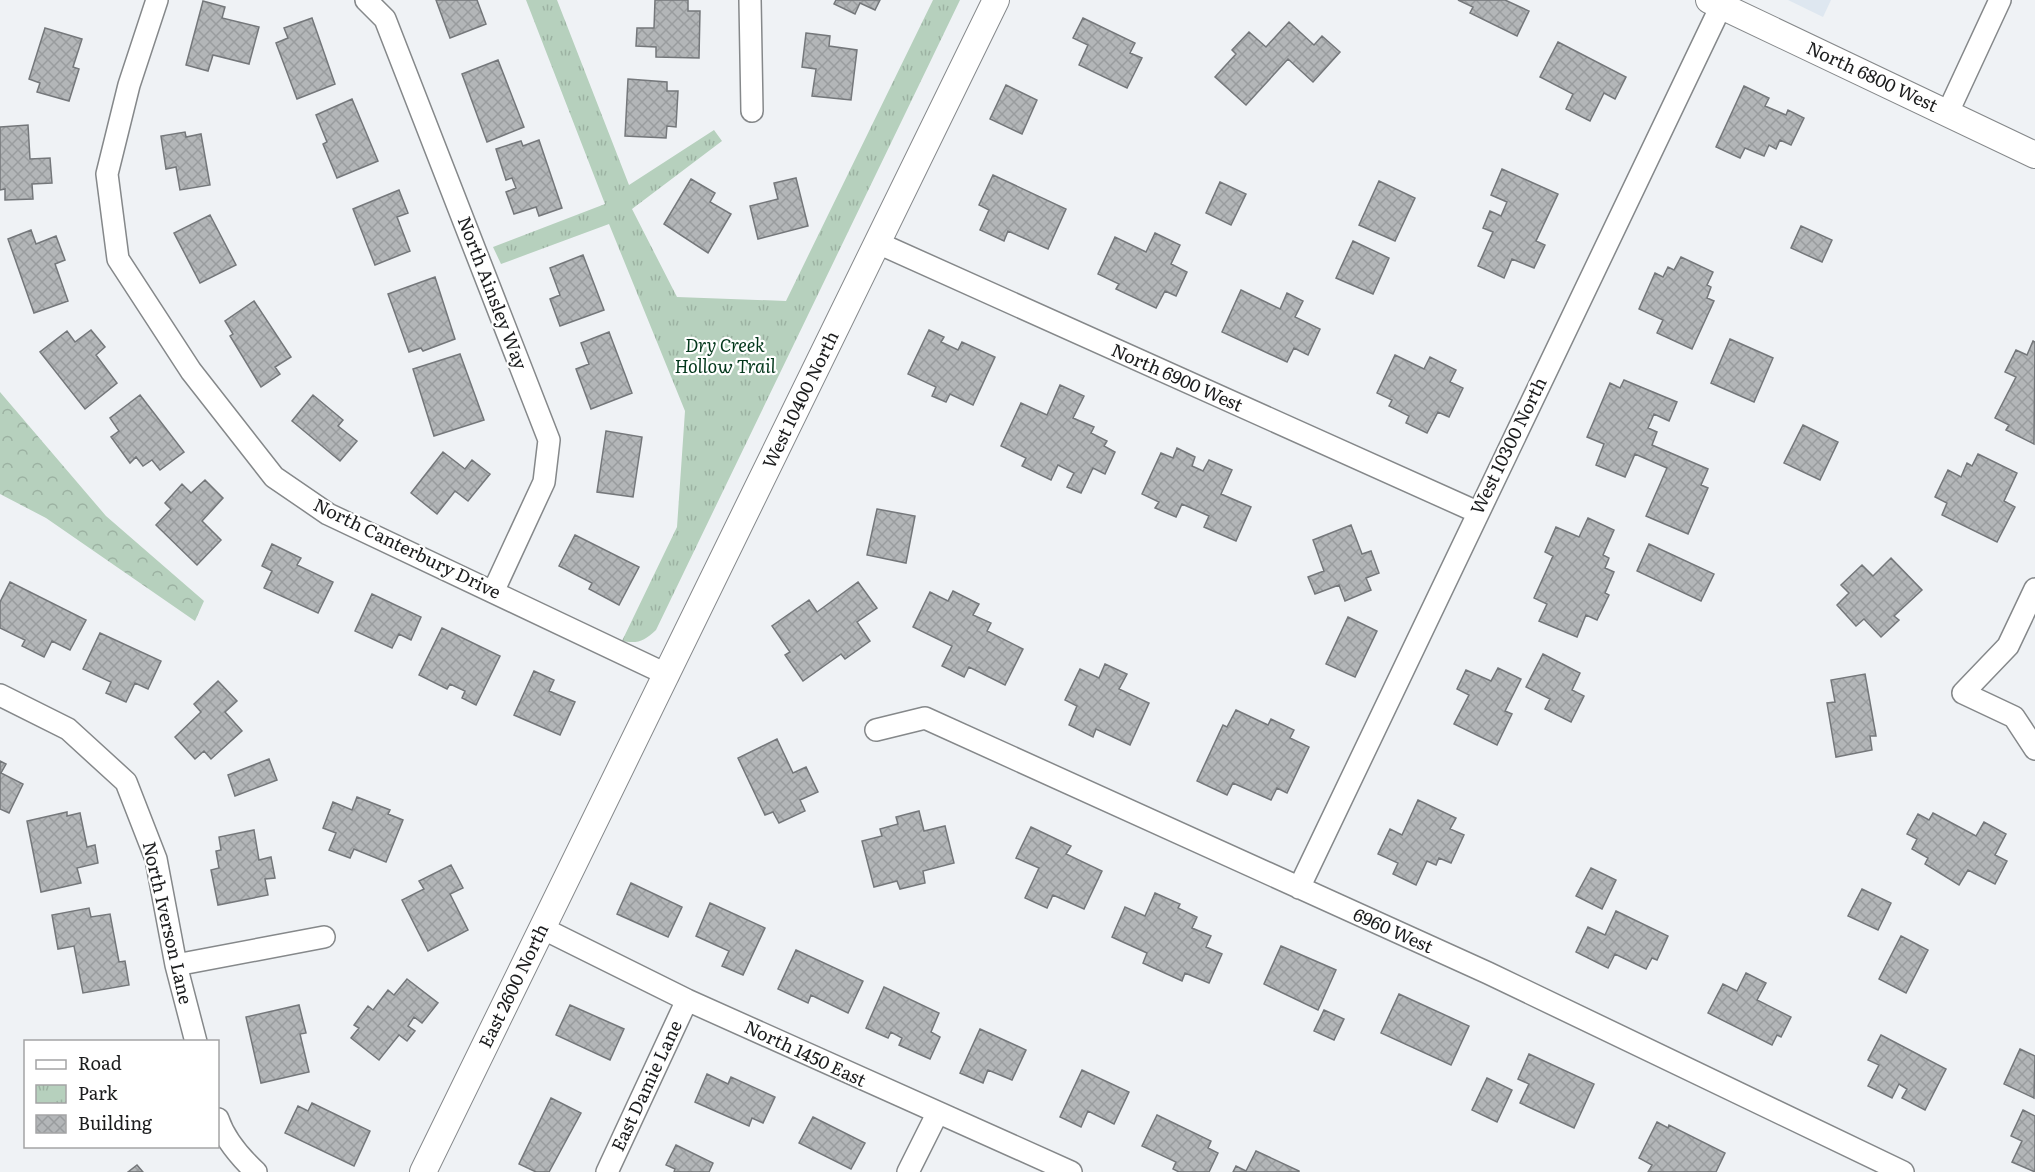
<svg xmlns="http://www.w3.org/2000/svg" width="2035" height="1172" viewBox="0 0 2035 1172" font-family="Literata,serif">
	<defs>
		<pattern id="forest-crowns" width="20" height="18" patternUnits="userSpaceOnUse" patternTransform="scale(1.5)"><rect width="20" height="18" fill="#b6d0bd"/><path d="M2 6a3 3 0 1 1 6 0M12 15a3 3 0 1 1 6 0" fill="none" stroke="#9cb2a2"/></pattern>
		<pattern id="park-tufts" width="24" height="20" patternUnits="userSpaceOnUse" patternTransform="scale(1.5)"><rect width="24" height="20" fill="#b6d0bd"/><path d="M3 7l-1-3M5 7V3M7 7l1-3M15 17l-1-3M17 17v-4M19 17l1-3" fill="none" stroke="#9cb2a2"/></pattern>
		<pattern id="building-cross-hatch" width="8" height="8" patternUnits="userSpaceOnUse" patternTransform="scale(1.5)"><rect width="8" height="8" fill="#b3b6b8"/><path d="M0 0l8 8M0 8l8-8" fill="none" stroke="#999c9e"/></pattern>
	</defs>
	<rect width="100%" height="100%" fill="#eff2f5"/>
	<path fill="#dee7f0" d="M1788,0H1831L1823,17Z"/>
	<path fill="url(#forest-crowns)" d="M0,392L106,516L204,601L195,621L46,518L0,494Z"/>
	<path fill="url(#park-tufts)" d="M526,0H557L629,185L714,130L722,141L632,209L677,297L786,301L933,0H960L656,630C644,641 638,644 622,641L677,527L685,411L609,224L501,264L493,247L605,204Z"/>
	<path fill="url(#building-cross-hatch)" stroke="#74777a" stroke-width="1.5" d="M436,0H477L486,24L450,38Z
		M655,0H688V11H700L699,58L656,57V47L636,46L637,28H654Z
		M836,0H880L875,10L860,3L855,14L834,4Z
		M1458,0H1505L1529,11L1517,36L1470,13L1473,7Z
		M203,1L225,7L222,18L259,27L249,64L213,55L208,71L186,65Z
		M312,18L335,84L297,99L276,43L288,38L284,28Z
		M1083,18L1135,43L1130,53L1142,58L1127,88L1079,65L1088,45L1073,38Z
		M1289,22L1314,45L1322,36L1340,52L1313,82L1288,59L1246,105L1215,77L1236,54L1232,50L1249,32L1266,47Z
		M45,28L82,39L73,67L79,69L69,101L37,92L40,83L29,79Z
		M806,33L830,36L829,46L857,50L851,100L812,96L816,69L802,67Z
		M1558,42L1626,77L1615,99L1604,93L1590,121L1566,109L1573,94L1540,77Z
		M498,60L524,127L487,142L462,74Z
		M628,79L667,82V91H678L676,127L667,126L666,138L625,136Z
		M1006,85L1037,100L1022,134L990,119Z
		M1744,86L1769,98L1765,106L1786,115L1788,110L1804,118L1791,145L1780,140L1776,149L1769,145L1764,156L1745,148L1740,158L1716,147Z
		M352,99L378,161L337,178L323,144L327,142L316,115Z
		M28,125L30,159L50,158L52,183L32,184L33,199L5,200V189L0,190V127Z
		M185,132L186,137L201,134L210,185L180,190L176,167L166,169L161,136Z
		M539,140L562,208L539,216L536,207L514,214L506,192L516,188L512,178L506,180L496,149L521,141L523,146Z
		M1502,169L1558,194L1536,241L1545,245L1534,268L1512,259L1504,278L1478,266L1493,232L1483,228L1490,211L1501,216L1507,202L1491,195Z
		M993,175L1066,209L1048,249L1008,231L1004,241L980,230L989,210L979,205Z
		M796,178L808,226L758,239L750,206L778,199L774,183Z
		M691,179L715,193L710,202L731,214L708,253L664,224Z
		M1379,181L1415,198L1395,241L1359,225Z
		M1220,182L1246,194L1231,225L1206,213Z
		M399,190L408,213L397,217L410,251L375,265L353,209Z
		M210,215L236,265L200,283L174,233Z
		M1801,226L1832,240L1822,262L1791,248Z
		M31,230L36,244L56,236L65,260L55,264L68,301L34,313L8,239Z
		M1155,233L1180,245L1171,264L1187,272L1176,296L1165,291L1156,308L1116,289L1119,284L1098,274L1115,237L1146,252Z
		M1353,241L1389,258L1373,294L1336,278Z
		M583,255L604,310L560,326L550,299L560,295L550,268Z
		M1681,257L1713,272L1707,285L1711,287L1707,298L1714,301L1692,349L1657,333L1663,320L1639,309L1655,273L1663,277L1668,267L1674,270Z
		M435,277L455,339L423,351L421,348L409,352L388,294Z
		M1241,290L1280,309L1287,293L1303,301L1295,317L1320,329L1308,355L1294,348L1287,362L1222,332Z
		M254,301L291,357L275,367L280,374L261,387L230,336L233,334L225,321Z
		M91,330L105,347L96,355L117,383L85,409L40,352L67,331L75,342Z
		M929,330L944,337L941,342L958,350L962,342L995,357L973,405L950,394L946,402L932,396L936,387L908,374Z
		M609,332L632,393L591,409L576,369L589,364L581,343Z
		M1730,339L1773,358L1754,402L1711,383Z
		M2033,341L2035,342L2034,444L2006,430L2009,425L1995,418L2016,377L2005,372L2016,350L2027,355Z
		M460,354L484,420L434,436L413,369Z
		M1395,355L1424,369L1430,357L1456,370L1450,382L1463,388L1449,417L1438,412L1427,433L1406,423L1409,416L1389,406L1392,400L1377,393Z
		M1624,380L1677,402L1669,421L1654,414L1648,428L1657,432L1652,445L1708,469L1701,485L1708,488L1688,534L1646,516L1667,468L1635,454L1625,477L1596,465L1604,444L1587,437L1610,383L1620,388Z
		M1060,385L1084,396L1073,418L1094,427L1091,433L1107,441L1104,446L1115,452L1105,474L1093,468L1081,493L1067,487L1074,473L1058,465L1051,480L1022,466L1026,458L1001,446L1021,403L1047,415Z
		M140,395L184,452L160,470L152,460L143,466L136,457L130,463L111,437L119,431L110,418Z
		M313,395L343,420L338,426L357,441L340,461L292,421Z
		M1803,425L1838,442L1820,480L1784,463Z
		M606,431L642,437L633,497L597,492Z
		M1177,448L1195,457L1192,466L1203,471L1209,460L1232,470L1221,494L1251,507L1236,541L1204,527L1209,516L1182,504L1176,517L1155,508L1159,502L1142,494L1161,453L1173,458Z
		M443,452L465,469L472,460L490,474L468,501L455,491L437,514L411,493Z
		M1978,454L2017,473L2004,501L2015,507L1997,542L1942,515L1947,503L1935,497L1948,470L1961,477L1967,463L1972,466Z
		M205,480L223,498L202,521L221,540L197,565L156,525L171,509L165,503L182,484L191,493Z
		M877,509L915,516L906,563L867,555Z
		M1588,518L1614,530L1603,555L1609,558L1605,568L1614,572L1605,593L1609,595L1597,620L1586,615L1577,637L1539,621L1547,604L1534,598L1553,556L1545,552L1556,527L1579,537Z
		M1351,525L1362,554L1371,551L1379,573L1366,578L1371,590L1345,601L1339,585L1315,594L1308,577L1324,571L1313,540Z
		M575,535L639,567L619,605L589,589L592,583L559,566Z
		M272,544L301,558L297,565L333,582L318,613L264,588L272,571L262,566Z
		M1649,544L1714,574L1701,601L1637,571Z
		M1891,558L1922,590L1894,616L1899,620L1881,637L1864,619L1856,626L1837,605L1849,593L1841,585L1862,565L1873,576Z
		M10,582L86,620L70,650L52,641L44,657L22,646L25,640L0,628V602Z
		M858,582L877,608L857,622L870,641L845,659L841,654L803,681L785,655L790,652L772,626L809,600L817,612Z
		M953,591L979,604L973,615L991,623L987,631L1023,649L1005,685L969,667L964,677L942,666L952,646L913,627L930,592L948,601Z
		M372,594L421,617L411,640L399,634L392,648L355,631Z
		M1348,617L1377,631L1355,677L1326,664Z
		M442,628L500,656L476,705L462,698L465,691L450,684L447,689L419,675Z
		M100,633L161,661L148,689L135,683L126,702L106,693L111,682L83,669Z
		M1543,654L1580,673L1572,690L1584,696L1571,722L1545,709L1550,699L1526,687Z
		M1105,664L1127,674L1119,689L1149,703L1130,745L1096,729L1093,737L1069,725L1077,706L1065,700L1080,669L1099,678Z
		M1498,668L1521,679L1505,711L1512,714L1497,745L1454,724L1469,695L1457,689L1466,670L1491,681Z
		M534,671L554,680L549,691L575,702L560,735L514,715Z
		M1865,674L1876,736H1870L1872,750L1836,757L1827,703L1835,702L1831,680Z
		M218,681L237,701L225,712L242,731L211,759L204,751L195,759L175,737L201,712L194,704Z
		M1236,710L1268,725L1271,719L1294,730L1290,738L1309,747L1287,793L1277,788L1271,800L1233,783L1227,795L1197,781L1223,725L1227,727Z
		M777,739L793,773L806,767L818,792L800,800L805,811L779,823L773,812L765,815L738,758Z
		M269,759L277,780L235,796L228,775Z
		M0,761L6,764L1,773L23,784L9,813L0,809Z
		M357,797L390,810L388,814L403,820L386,862L354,849L350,858L329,850L336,833L323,828L333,802L352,810Z
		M1418,800L1456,818L1450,829L1464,835L1451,863L1439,858L1436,865L1427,861L1416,885L1393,874L1398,863L1378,854L1390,829L1402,835Z
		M919,811L924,831L945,826L954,863L923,871L925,883L900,889L897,881L874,887L862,841L882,836L880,829L898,824L896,817Z
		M67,812V816L80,813L87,847L95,845L98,863L77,868L81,883L41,892L27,821Z
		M1933,813L1976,836L1984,822L2006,834L1995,855L2007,861L1995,884L1968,870L1959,885L1925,864L1928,858L1912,849L1917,839L1907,834L1918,814L1929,820Z
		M1031,827L1071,846L1066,854L1102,871L1084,909L1053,895L1047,908L1025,898L1039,868L1016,858Z
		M254,830L259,860L271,857L275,878L265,879L268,895L218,905L211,870L219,868L216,851L221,850L219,837Z
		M451,865L463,888L450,894L468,930L428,951L402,900L424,889L419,881Z
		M1591,868L1616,880L1602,909L1576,896Z
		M631,883L682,907L668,937L617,914Z
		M1862,889L1891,903L1878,930L1848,916Z
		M1155,893L1180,904L1178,908L1197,917L1192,928L1211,936L1206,947L1222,954L1209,983L1185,973L1182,981L1143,963L1147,953L1112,937L1125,907L1145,916Z
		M710,903L765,928L743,975L722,966L729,951L696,936Z
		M89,908L91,917L110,914L119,962L125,961L129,985L83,993L74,946L58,949L52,915Z
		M1616,911L1668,936L1657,960L1652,958L1646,969L1615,954L1608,968L1576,952L1588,927L1605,935Z
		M1901,936L1928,950L1906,993L1879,979Z
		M1281,946L1336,970L1318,1010L1264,984Z
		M796,950L863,981L848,1013L811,995L808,1003L778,989Z
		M1746,973L1766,983L1757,1000L1791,1017L1781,1037L1777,1035L1772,1045L1708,1013L1723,984L1737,991Z
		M407,979L438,1003L422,1023L414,1017L408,1026L415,1031L407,1041L399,1035L379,1060L351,1038L359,1028L354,1025L368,1006L373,1010L388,990L394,995Z
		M884,987L939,1013L931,1032L940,1037L930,1059L899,1045L902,1038L891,1032L888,1038L866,1028Z
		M1399,994L1469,1026L1451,1065L1381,1033Z
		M299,1005L306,1033L300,1034L309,1072L261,1083L246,1017Z
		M570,1005L624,1029L610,1060L556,1035Z
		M1324,1010L1344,1019L1334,1040L1314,1031Z
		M980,1029L1026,1050L1012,1080L988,1070L983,1083L960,1073Z
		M1881,1035L1946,1069L1925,1110L1902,1098L1907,1089L1899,1084L1892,1098L1868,1086L1879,1065L1868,1060Z
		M2020,1049L2035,1056L2034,1098L2004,1084Z
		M1529,1054L1594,1084L1574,1128L1520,1103L1529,1084L1518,1079Z
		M1082,1070L1129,1092L1114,1124L1088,1111L1081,1127L1060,1117Z
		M707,1074L728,1084L731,1077L775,1097L763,1123L752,1118L749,1126L695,1102Z
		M1487,1078L1512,1090L1497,1122L1472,1110Z
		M551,1098L581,1113L549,1172H536L519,1164Z
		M312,1103L370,1131L354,1166L285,1133L298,1106L308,1111Z
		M2023,1110L2035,1116V1172L2012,1162L2022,1141L2011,1136Z
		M1157,1115L1211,1141L1208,1148L1218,1153L1209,1172H1179L1173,1169L1176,1162L1142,1146Z
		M813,1117L865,1143L851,1169L799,1143Z
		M1657,1122L1668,1128L1669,1125L1725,1153L1716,1172H1648L1652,1165L1639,1158Z
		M676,1145L713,1163L709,1172H674L675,1169L666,1165Z
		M1256,1151L1299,1171V1172H1233L1236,1166L1246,1171Z
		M137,1165L143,1172H128Z"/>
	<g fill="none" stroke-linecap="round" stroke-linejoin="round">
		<g stroke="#85888a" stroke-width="24">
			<path id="minor" d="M157,0L129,85L107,174L118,259L191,371L274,477L328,514L668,675
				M366,0L385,19L549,440L544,482L493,592
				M750,0L752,111
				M1948,112L2000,0
				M878,243L1477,512
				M2035,589L2008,646L1963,693L2014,717L2035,749
				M0,695L68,729L126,782L156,859L176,965L196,1042
				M876,730L925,718L1488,973L1903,1172
				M1299,888L1721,6
				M542,928L687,1000L1071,1172
				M176,965L324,937
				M218,1119C225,1140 240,1157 256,1172
				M607,1172L687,1000
				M908,1172L937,1114"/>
		</g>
		<g stroke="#85888a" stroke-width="28">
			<path id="tertiary" d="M1709,0L2035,155
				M423,1172L996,0"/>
		</g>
		<use href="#minor" stroke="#fff" stroke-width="21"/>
		<use href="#tertiary" stroke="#fff" stroke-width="26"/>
	</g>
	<g text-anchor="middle" stroke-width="4.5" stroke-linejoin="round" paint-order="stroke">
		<g font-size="18" fill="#1b1c1d" stroke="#fff">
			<text transform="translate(1872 77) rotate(25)" y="6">North 6800 West</text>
			<text transform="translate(492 293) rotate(69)" y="6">North Ainsley Way</text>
			<text transform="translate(1177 378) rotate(24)" y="6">North 6900 West</text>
			<text transform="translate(801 400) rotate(-64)" y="6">West 10400 North</text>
			<text transform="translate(1509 446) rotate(-64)" y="6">West 10300 North</text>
			<text transform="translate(407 549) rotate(26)" y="6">North Canterbury Drive</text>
			<text transform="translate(167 923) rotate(77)" y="6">North Iverson Lane</text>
			<text transform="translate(1393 931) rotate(24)" y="6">6960 West</text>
			<text transform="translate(514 986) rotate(-64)" y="6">East 2600 North</text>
			<text transform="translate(805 1054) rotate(25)" y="6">North 1450 East</text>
			<text transform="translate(647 1086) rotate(-65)" y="6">East Damie Lane</text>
		</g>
		<g font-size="18" font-style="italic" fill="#03371b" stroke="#fff">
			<text x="725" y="352">Dry Creek<tspan x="725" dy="21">Hollow Trail</tspan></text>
		</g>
	</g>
	<rect x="24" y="1040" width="195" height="108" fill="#ffffff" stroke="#a4a4a5" stroke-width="1.5"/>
	<rect x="36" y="1060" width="30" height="9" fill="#ffffff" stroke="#a4a4a5" stroke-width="1.5"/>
	<text x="78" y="1070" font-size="18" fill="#1b1c1d">Road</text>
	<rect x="36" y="1085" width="30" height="18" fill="url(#park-tufts)" stroke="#a4a4a5" stroke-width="1.5"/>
	<text x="78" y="1100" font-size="18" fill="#1b1c1d">Park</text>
	<rect x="36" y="1115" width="30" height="18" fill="url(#building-cross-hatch)" stroke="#a4a4a5" stroke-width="1.5"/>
	<text x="78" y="1130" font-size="18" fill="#1b1c1d">Building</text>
</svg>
